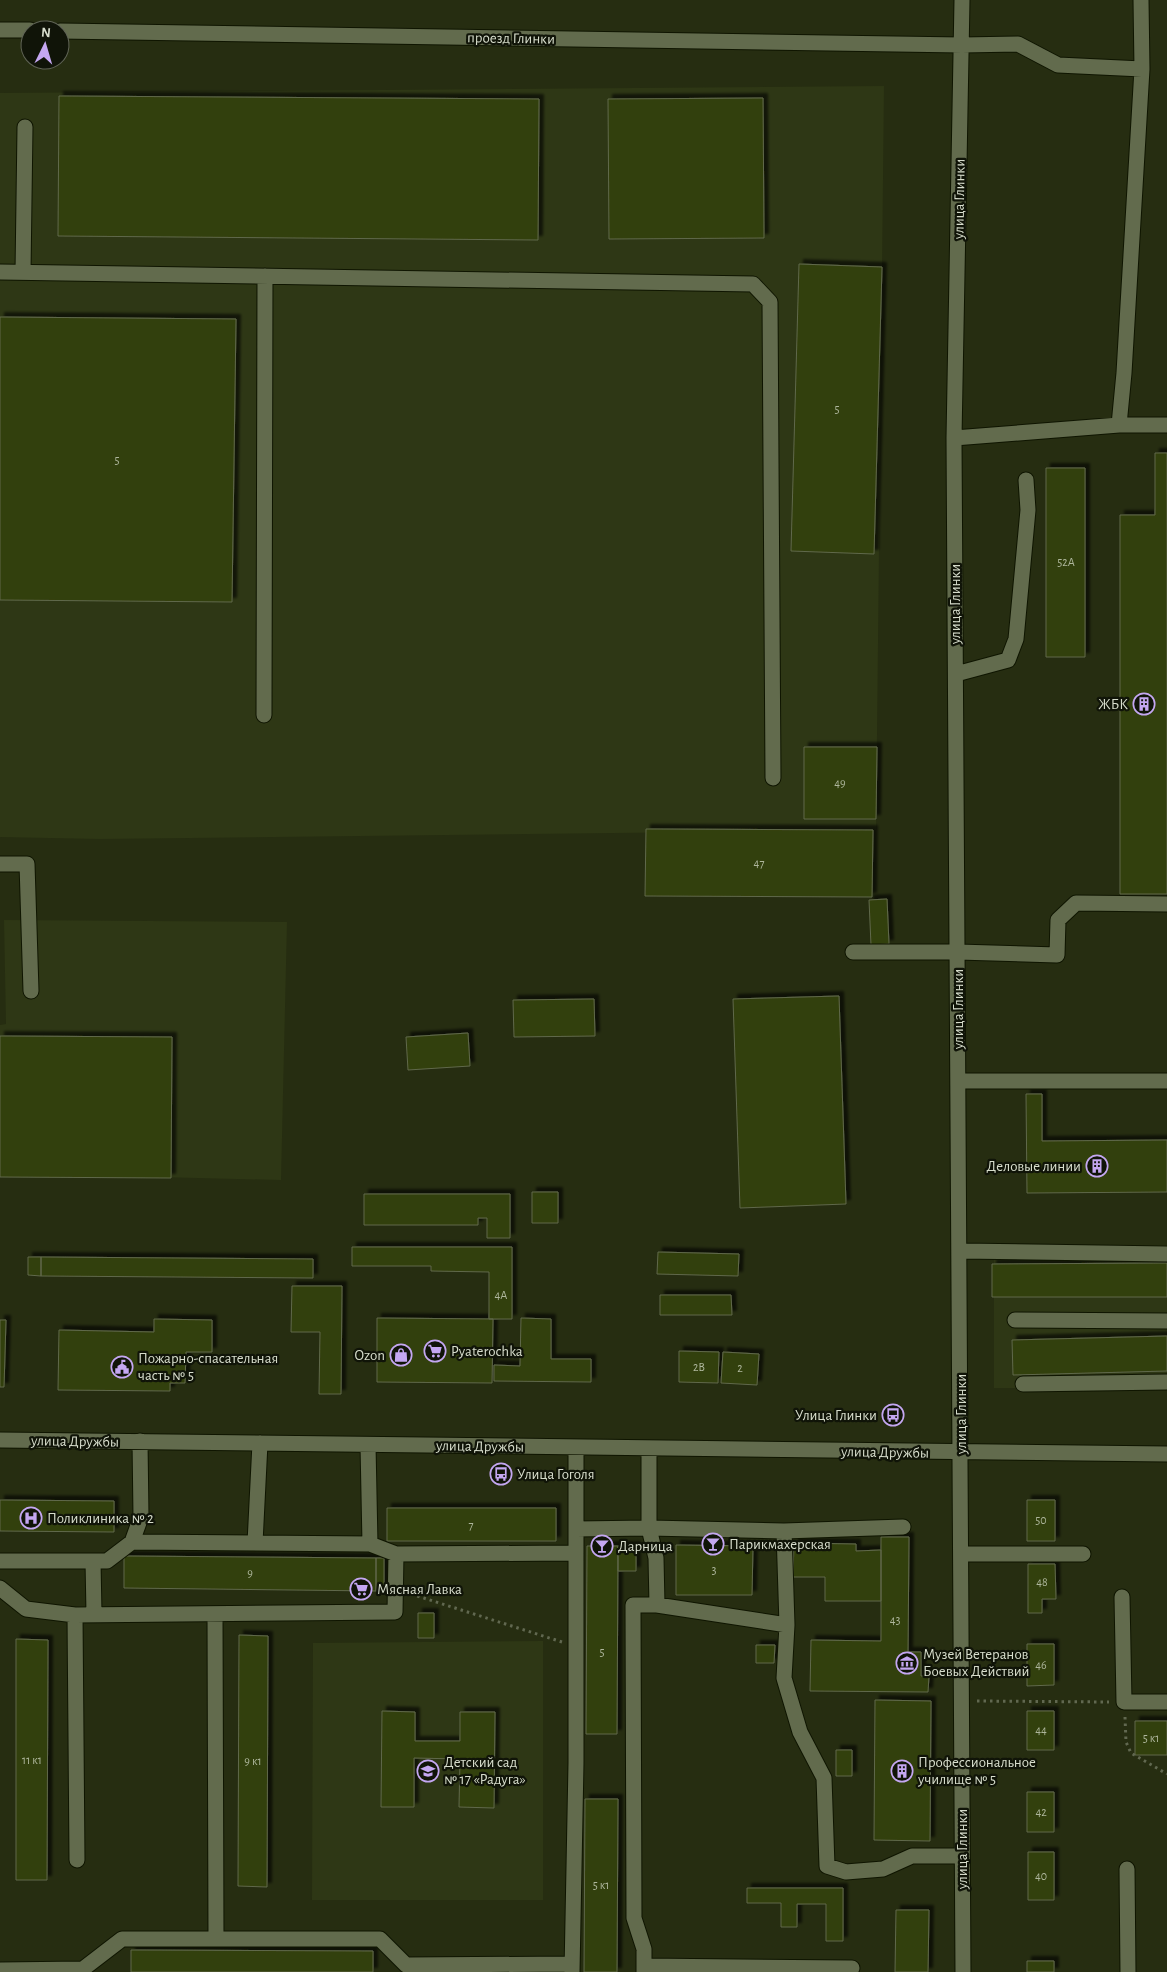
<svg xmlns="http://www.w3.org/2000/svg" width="1167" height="1972" viewBox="0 0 1167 1972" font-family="'Alegreya Sans',sans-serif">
	<defs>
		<filter id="shadow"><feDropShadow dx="4.5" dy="-4.5" stdDeviation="1" flood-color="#0009"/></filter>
	</defs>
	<rect width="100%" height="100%" fill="#262d11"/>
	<path fill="#2e3715" d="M884,86L876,830L100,839L0,837V93Z
		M4,920L287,922L281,1180L0,1173V1025L6,1024Z
		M994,1244L1167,1245V1388H994Z
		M543,1641V1900H312L313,1643Z"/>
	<path fill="#333f0d" stroke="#60694b" filter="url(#shadow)" d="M59,96L539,99L538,240L58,236Z
		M763,98L764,238L609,239L608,99Z
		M799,264L882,267L874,554L791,551Z
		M0,317L236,319L232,602L0,600Z
		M1155,453H1167V894H1120V515H1155Z
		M1046,468H1085V657H1046Z
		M804,747H877L876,819H804Z
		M646,829L873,830L872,897L645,896Z
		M887,899L889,944L871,945L869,900Z
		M839,996L846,1204L740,1208L733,999Z
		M594,999L595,1036L514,1037L513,1000Z
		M468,1033L470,1066L408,1070L406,1037Z
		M0,1036L172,1037L171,1178L0,1177Z
		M1026,1094H1042V1141L1167,1140V1192L1027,1193Z
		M532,1192H558V1223H532Z
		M364,1194H510V1238H487V1218H478V1225H364Z
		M352,1247H512V1319H489V1272L431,1271V1266H352Z
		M658,1252L739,1254L738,1276L657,1274Z
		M28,1257H41V1276L28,1275Z
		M41,1257L313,1259V1278L41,1276Z
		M1167,1263V1297H992V1264Z
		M292,1286H342L341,1394H319L320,1332H291Z
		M660,1295H731L732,1315H660Z
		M377,1318L493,1319L492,1383L377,1382Z
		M521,1318L551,1319V1359H591V1382L494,1381V1365L520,1366Z
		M154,1319L212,1320V1352H186L185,1383H170V1391L58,1390L59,1330L154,1332Z
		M0,1320H6L4,1387H0Z
		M1167,1336V1371L1013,1375L1012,1340Z
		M679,1351L719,1352L718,1383L679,1382Z
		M723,1352L759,1354L757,1385L721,1383Z
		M0,1500L114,1501V1532L0,1531Z
		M1027,1500H1055V1541H1027Z
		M387,1508H556V1541H387Z
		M881,1537H909L908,1652H921V1676H929L928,1692L810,1691L811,1640L881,1641Z
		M794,1543L856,1544V1551L881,1550V1601H825V1577H793Z
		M676,1545L753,1546L752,1595H676Z
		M587,1546H618L617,1734H586Z
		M618,1546H636V1571H618Z
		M124,1556L376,1558V1591L124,1588Z
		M376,1558H384V1591H376Z
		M1028,1564H1055L1056,1599H1042V1613H1028Z
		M418,1613H434V1638H418Z
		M239,1635L268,1636L267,1887L238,1886Z
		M16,1639L48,1640L47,1880H16Z
		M1027,1644H1054V1685L1027,1686Z
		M756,1645H775L774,1663H756Z
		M875,1700L931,1701L930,1841L874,1840Z
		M382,1711L415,1712V1741H460V1712H495L494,1808L459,1807L460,1759L414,1758V1807H381Z
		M1027,1711H1054V1750H1027Z
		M1135,1721H1167V1755H1135Z
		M836,1750H852V1776H836Z
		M1027,1792H1054V1832H1027Z
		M585,1799H618L617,1972H584Z
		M1028,1852H1054V1900H1028Z
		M747,1888H843V1941H826V1904H797V1927H781V1903H747Z
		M896,1910H929L928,1972H895Z
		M131,1950L373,1951V1972H131Z
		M1027,1961H1054V1972H1027Z"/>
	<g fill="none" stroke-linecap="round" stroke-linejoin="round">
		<g stroke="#0f1500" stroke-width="17">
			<path id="minor" d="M962,0L954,438L963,1972
				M0,30H30
				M60,31L962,45L1018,44L1058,65L1142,69
				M0,272L753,284L770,302L773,778
				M23,272L25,127
				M1119,425H1167
				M954,438L1119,425L1124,373L1142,69L1141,0
				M956,674L1008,660L1016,639L1028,510L1026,480
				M264,715L265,276
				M0,864H27L31,991
				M853,952H958L1057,955L1058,920L1076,903L1167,904
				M959,1081H1167
				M960,1251L1167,1254
				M1015,1320L1167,1321
				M1023,1384L1167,1382
				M0,1440L1167,1454
				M576,1529L649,1528L784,1531L903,1527
				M784,1531L787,1625L784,1678L800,1732L824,1778L827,1866L846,1872L883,1869L912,1856H962
				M132,1542L370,1544L368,1445
				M255,1543L260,1443
				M370,1544L396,1554L576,1553
				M961,1554H1083
				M0,1561H107L132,1542L141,1517L140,1441
				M93,1561L94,1614
				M0,1588L26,1609L75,1615L395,1612L396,1554
				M1122,1597L1124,1702H1167
				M657,1605L787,1625
				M215,1614L216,1939
				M75,1615L77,1860
				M1127,1869L1128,1972
				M644,1966L852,1968
				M0,1970L83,1969L122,1939H380L406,1965L572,1964
				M572,1972L576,1763V1448
				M644,1972V1949L634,1918L633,1605H657L656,1558L649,1528V1449"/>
		</g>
		<path stroke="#616850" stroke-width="3" stroke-dasharray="2.5 4" stroke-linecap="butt" d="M411,1594L562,1642
			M977,1701L1109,1702
			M1125,1717L1126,1742L1131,1753L1167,1774"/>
		<use href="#minor" stroke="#626b4d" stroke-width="15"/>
	</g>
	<defs>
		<g id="building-ring" transform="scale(1.125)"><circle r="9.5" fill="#101408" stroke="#c4a7f1" stroke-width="1.5"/><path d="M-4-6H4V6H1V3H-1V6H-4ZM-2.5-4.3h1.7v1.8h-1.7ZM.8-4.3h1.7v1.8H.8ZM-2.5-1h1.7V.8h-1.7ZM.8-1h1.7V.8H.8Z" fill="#c4a7f1"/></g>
		<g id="supermarket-ring" transform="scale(1.125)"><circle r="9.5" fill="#101408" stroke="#c4a7f1" stroke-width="1.5"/><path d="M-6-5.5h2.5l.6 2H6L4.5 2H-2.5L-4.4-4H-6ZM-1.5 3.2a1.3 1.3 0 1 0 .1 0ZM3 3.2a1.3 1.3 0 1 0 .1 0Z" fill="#c4a7f1"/></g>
		<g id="shop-ring" transform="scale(1.125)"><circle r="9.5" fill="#101408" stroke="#c4a7f1" stroke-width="1.5"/><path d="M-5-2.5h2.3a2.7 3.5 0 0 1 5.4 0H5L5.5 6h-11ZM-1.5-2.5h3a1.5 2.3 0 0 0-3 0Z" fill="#c4a7f1"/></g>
		<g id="civic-ring" transform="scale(1.125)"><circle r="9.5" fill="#101408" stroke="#c4a7f1" stroke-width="1.5"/><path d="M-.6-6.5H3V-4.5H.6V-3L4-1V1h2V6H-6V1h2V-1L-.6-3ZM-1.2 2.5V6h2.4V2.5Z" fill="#c4a7f1"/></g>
		<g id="bus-ring" transform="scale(1.125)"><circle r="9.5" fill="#101408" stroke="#c4a7f1" stroke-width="1.5"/><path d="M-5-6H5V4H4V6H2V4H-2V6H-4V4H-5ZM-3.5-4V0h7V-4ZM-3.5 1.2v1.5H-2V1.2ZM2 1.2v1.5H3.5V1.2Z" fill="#c4a7f1"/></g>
		<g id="hospital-ring" transform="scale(1.125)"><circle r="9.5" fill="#101408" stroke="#c4a7f1" stroke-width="1.5"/><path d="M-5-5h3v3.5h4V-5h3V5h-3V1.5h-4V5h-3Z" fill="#c4a7f1"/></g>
		<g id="bar-ring" transform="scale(1.125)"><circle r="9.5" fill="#101408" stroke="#c4a7f1" stroke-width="1.5"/><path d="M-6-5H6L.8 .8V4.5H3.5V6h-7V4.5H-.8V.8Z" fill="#c4a7f1"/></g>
		<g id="museum-ring" transform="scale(1.125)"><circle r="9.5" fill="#101408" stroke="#c4a7f1" stroke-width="1.5"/><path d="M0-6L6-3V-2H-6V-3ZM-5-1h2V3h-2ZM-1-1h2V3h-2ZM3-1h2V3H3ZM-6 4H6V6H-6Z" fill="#c4a7f1"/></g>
		<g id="school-ring" transform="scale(1.125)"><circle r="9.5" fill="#101408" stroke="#c4a7f1" stroke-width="1.5"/><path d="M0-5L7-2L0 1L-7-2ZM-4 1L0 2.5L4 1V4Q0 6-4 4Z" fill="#c4a7f1"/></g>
	</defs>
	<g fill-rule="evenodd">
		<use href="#building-ring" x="1144" y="704"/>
		<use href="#building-ring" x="1097" y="1166"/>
		<use href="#supermarket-ring" x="435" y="1351"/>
		<use href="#shop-ring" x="401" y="1355"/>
		<use href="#civic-ring" x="122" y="1367"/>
		<use href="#bus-ring" x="893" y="1415"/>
		<use href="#bus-ring" x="501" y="1474"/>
		<use href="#hospital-ring" x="31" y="1518"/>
		<use href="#bar-ring" x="713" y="1544"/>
		<use href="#bar-ring" x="602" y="1546"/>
		<use href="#supermarket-ring" x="361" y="1589"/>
		<use href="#museum-ring" x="907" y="1663"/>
		<use href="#school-ring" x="428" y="1771"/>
		<use href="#building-ring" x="902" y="1771"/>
	</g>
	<g text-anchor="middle" stroke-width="4.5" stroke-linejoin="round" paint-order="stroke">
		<g font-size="12" fill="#aeb69c">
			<text x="837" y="413">5</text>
			<text x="117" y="464">5</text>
			<text x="1066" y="566">52А</text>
			<text x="840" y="787">49</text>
			<text x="759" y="867">47</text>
			<text x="501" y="1299">4А</text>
			<text x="699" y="1371">2В</text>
			<text x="740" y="1372">2</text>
			<text x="1041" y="1524">50</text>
			<text x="471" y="1529">7</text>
			<text x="714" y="1574">3</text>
			<text x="250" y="1577">9</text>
			<text x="1042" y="1586">48</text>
			<text x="895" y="1624">43</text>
			<text x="602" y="1656">5</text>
			<text x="1041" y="1669">46</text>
			<text x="1041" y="1734">44</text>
			<text x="1151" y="1742">5 к1</text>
			<text x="32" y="1764">11 к1</text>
			<text x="253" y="1765">9 к1</text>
			<text x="1041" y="1816">42</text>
			<text x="1041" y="1880">40</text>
			<text x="601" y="1889">5 к1</text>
		</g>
		<g font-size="15" fill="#d7ddcc" stroke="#101408">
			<text transform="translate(511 38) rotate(1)" y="5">проезд Глинки</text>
			<text transform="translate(959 199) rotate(-89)" y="5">улица Глинки</text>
			<text transform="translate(955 604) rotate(-90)" y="5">улица Глинки</text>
			<text transform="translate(958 1009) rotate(-90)" y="5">улица Глинки</text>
			<text transform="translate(961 1414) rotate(-90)" y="5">улица Глинки</text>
			<text transform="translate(75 1441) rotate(1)" y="5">улица Дружбы</text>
			<text transform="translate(480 1446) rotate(1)" y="5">улица Дружбы</text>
			<text transform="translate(885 1452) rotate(1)" y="5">улица Дружбы</text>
			<text transform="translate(962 1849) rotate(-90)" y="5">улица Глинки</text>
		</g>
		<g font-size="15" fill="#d7ddcc" stroke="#101408" text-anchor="start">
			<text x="1128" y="709" text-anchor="end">ЖБК</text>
			<text x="1081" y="1171" text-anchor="end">Деловые линии</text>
			<text x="451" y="1356">Pyaterochka</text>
			<text x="385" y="1360" text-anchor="end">Ozon</text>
			<text x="138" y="1363">Пожарно-спасательная<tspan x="138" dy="17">часть № 5</tspan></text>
			<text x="877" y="1420" text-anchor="end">Улица Глинки</text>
			<text x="517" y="1479">Улица Гоголя</text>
			<text x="47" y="1523">Поликлиника № 2</text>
			<text x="729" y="1549">Парикмахерская</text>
			<text x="618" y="1551">Дарница</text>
			<text x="377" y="1594">Мясная Лавка</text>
			<text x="923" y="1659">Музей Ветеранов<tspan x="923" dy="17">Боевых Действий</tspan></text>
			<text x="444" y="1767">Детский сад<tspan x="444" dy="17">№ 17 «Радуга»</tspan></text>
			<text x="918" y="1767">Профессиональное<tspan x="918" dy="17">училище № 5</tspan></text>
		</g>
	</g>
	<g transform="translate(45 45) rotate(5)"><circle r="24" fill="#101408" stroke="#606456"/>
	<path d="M0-4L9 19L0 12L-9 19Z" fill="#c4a7f1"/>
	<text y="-8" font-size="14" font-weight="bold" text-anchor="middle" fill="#d7ddcc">N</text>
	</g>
</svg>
